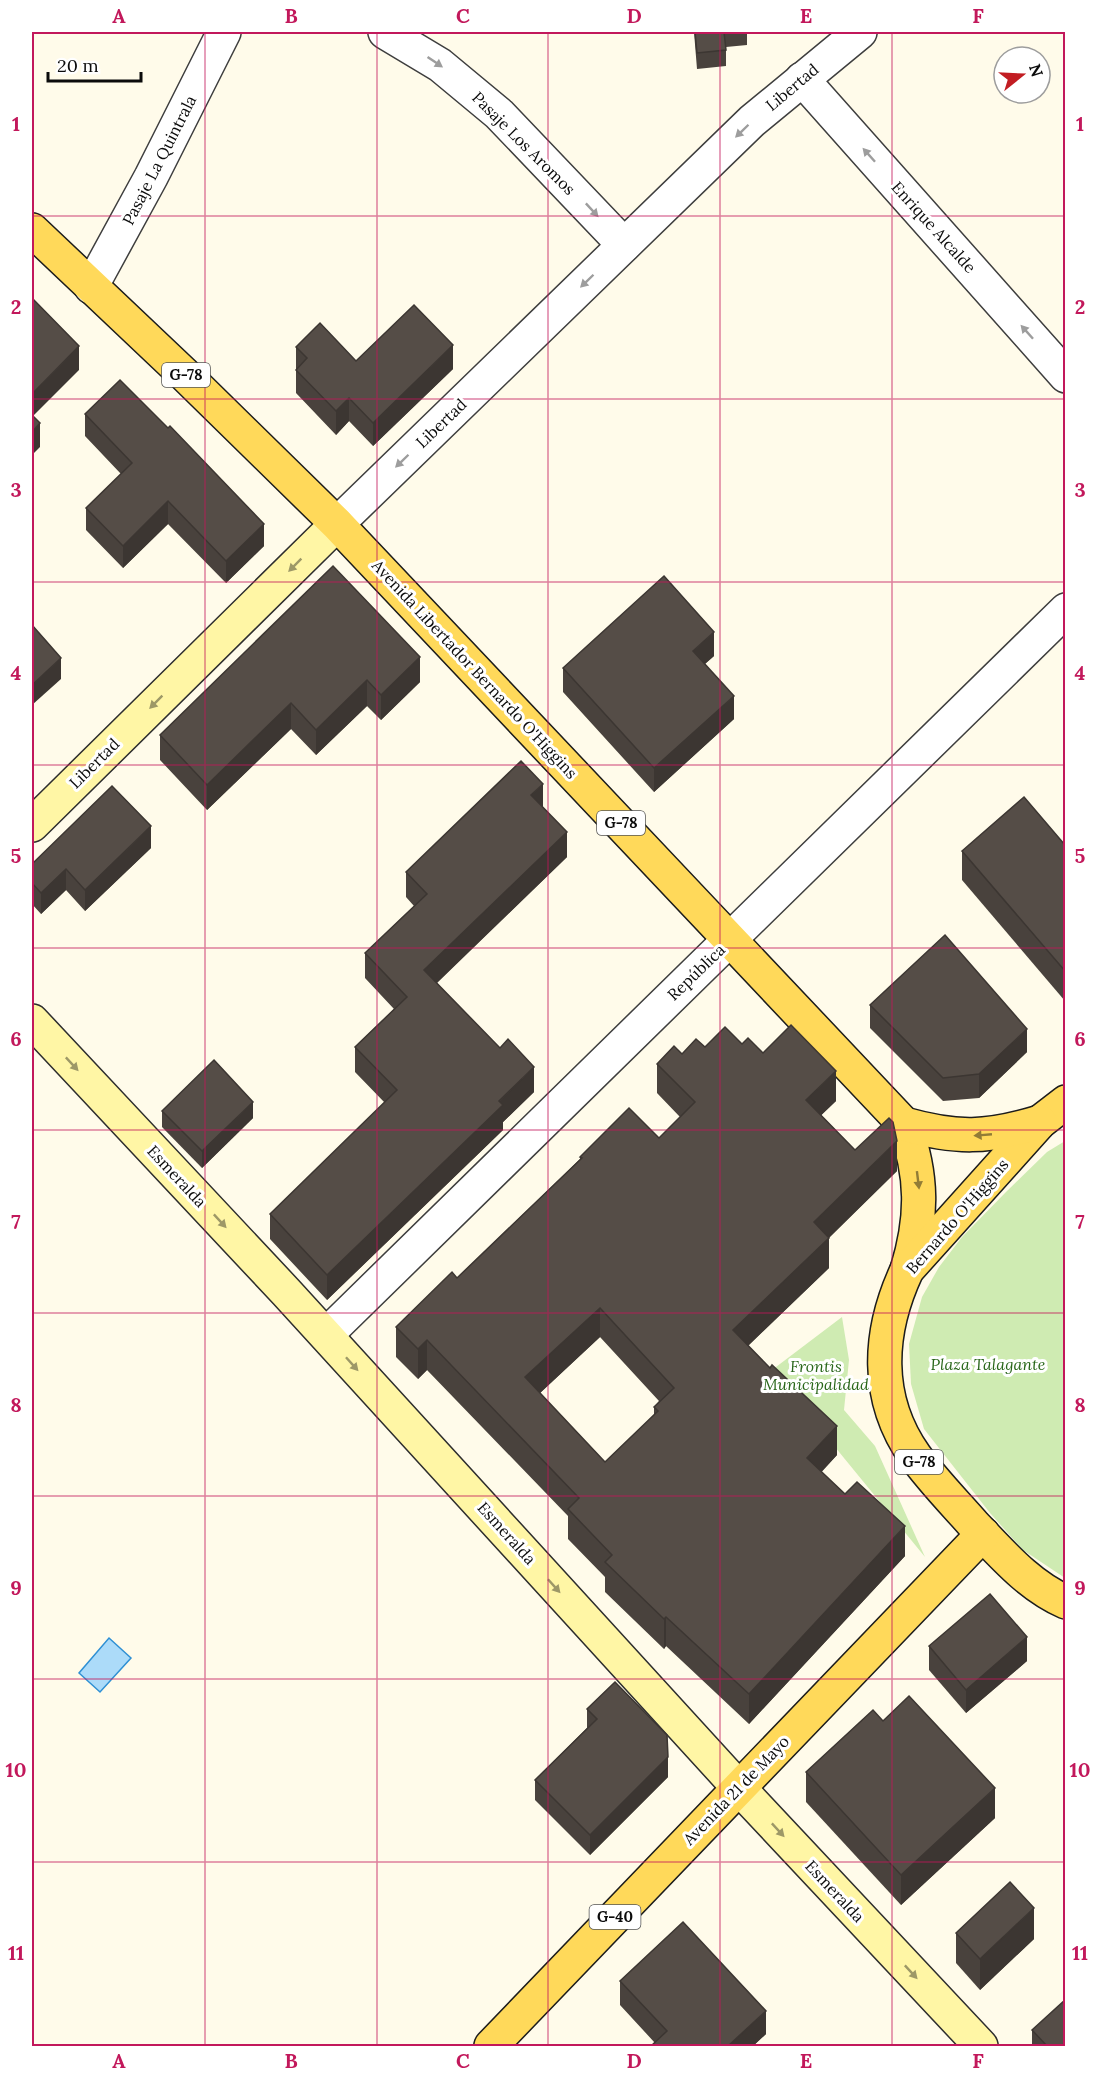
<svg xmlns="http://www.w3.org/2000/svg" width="1097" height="2078" font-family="Lora,serif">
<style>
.green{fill:#cfebb2}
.water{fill:#acdbf9;stroke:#2f90d4;stroke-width:1.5}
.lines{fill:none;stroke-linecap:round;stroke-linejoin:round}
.minor-casing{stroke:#3e3e3e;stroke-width:36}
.tertiary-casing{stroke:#3e3e3e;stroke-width:36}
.secondary-casing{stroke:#2d2d2d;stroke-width:36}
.primary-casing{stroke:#1c1c1c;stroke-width:36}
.minor{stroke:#fff;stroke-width:33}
.tertiary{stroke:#fff;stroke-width:33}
.secondary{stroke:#fff6a5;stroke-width:33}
.primary{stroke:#ffd95a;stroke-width:33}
.wall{fill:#49423d;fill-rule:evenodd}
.shaded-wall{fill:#3c3632}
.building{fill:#554d47;stroke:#3c3632;stroke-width:1.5;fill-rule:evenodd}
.oneway{fill:#9d9d9d}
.oneway2{fill:#9d9867}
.oneway3{fill:#917c36}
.grid{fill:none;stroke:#c2185b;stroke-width:1.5;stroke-opacity:0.55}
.labels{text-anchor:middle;stroke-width:6;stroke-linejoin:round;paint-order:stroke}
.shield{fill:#fff;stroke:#545454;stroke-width:1.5}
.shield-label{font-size:15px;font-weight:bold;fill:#0b0b0b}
.street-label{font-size:16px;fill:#0b0b0b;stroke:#fff}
.park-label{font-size:16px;font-style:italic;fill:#286619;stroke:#fff}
.neatline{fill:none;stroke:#c2185b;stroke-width:2}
.grid-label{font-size:20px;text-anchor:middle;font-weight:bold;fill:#c2185b}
</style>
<rect width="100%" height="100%" fill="#fffbea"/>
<g class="green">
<path d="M1065 1141V1578L1023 1550 990 1513 924 1429 911 1384 909 1344 922 1297 939 1267 962 1237 1006 1192 1047 1152Z"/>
<path d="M842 1317 849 1360 844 1410 875 1446 925 1557 772 1370Z"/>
</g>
<path class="water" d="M109 1638 131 1658 100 1692 79 1673Z"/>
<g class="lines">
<defs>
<g id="minor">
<path d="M385 32 440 65 499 114 624 245"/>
<path d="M91 287 151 177 224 32"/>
<path d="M326 1335 1066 610"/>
</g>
<g id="tertiary">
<path d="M802 79 1066 376"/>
<path d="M337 524 752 121 860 32"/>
</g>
<g id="secondary">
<path d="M32 825 337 524"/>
<path d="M32 1021 286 1292 738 1787 981 2046"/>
</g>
<g id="primary">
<path d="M32 230 184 374 337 524 904 1124C923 1175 923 1218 907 1270"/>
<path d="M1066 1102 1040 1122 907 1270C878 1332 874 1398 915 1456 933 1481 955 1503 975 1526 1002 1554 1029 1586 1066 1602"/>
<path d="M904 1124C957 1139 987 1138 1040 1122"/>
<path d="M491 2046 983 1534"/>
</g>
</defs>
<use href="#minor" class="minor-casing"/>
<use href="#tertiary" class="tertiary-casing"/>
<use href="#secondary" class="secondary-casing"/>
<use href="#primary" class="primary-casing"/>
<use href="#minor" class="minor"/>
<use href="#tertiary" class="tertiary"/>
<use href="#secondary" class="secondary"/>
<use href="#primary" class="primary"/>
</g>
<g class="wall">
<path d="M694 32H747V45L726 47V66L697 69Z"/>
<path d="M296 347 356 361 453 369 373 446 349 421 336 435 296 393Z"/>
<path d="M85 414 264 546 226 583 168 524 123 568 86 530V508L121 474 85 436Z"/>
<path d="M333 566 420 682 381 720 367 706 316 755 291 729 207 810 160 760V735Z"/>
<path d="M714 656 705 664 734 719 654 792 563 692V668Z"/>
<path d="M543 807 567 857 437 983 534 1092 503 1122V1130L327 1300 270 1239V1214L385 1103 355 1072V1047L394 1009 365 978V953L414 906 406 897V872Z"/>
<path d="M1065 845V1001L962 880V851Z"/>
<path d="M151 848 85 911 66 890 41 914 32 904V864Z"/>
<path d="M870 1005 1027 1052 979 1098 943 1101 870 1028Z"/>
<path d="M742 1044 763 1053 836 1101 821 1115 855 1150 897 1171 829 1238V1268L748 1346 837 1455 821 1472 845 1494 905 1556 749 1724 666 1646 664 1649 605 1592V1577L568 1539V1516L427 1370 418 1379 396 1357V1327L457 1278 580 1159V1157L659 1138 680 1117 657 1093V1064L682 1054 705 1047ZM600 1337 659 1401 654 1407V1416L605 1462 540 1393Z"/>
<path d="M162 1111 253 1118 202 1168 162 1127Z"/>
<path d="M929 1646 1027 1661 966 1713 929 1670Z"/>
<path d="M587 1709 668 1777 590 1855 535 1800V1780L587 1728Z"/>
<path d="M883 1721 995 1818 901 1905 806 1802V1772Z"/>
<path d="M956 1933 1034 1939 980 1990 956 1963Z"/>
<path d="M620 1981 766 2034 753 2046H651L655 2043 620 2005Z"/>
<path d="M1032 2030 1065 2046H1032Z"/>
</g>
<g class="shaded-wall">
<path d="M453 345V369L373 446V423Z"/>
<path d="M79 346V370L32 417V394Z"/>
<path d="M349 398V421L336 435V411Z"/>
<path d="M40 423V447L32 455V432Z"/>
<path d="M168 501V524L123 568V546Z"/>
<path d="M264 524V546L226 583V561Z"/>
<path d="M714 632V656L693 674V651Z"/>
<path d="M420 657V682L381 720V695Z"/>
<path d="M61 658V679L32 705V685Z"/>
<path d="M367 680V706L316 755V730Z"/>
<path d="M734 696V719L654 792V768Z"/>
<path d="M291 703V729L207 810V785Z"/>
<path d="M543 784V809L531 795Z"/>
<path d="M151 826V848L85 911V890Z"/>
<path d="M567 832V857L424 995V970Z"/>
<path d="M66 869V890L41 914V893Z"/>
<path d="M1027 1029V1052L979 1098V1074Z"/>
<path d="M534 1067V1092L503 1122V1130L327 1300V1275Z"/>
<path d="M836 1071V1101L806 1130V1100Z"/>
<path d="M253 1102V1118L202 1168V1151Z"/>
<path d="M897 1141V1171L814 1252V1222Z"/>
<path d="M829 1238V1268L733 1360V1330Z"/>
<path d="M600 1308V1337L525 1407V1377Z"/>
<path d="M427 1340V1370L418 1379V1349Z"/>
<path d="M837 1426V1455L807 1488V1458Z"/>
<path d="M905 1526V1556L749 1724V1694Z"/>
<path d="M666 1617V1646L664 1649V1619Z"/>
<path d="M1027 1637V1661L966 1713V1690Z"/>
<path d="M668 1757V1777L590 1855V1835Z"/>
<path d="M995 1788V1818L901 1905V1875Z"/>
<path d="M1034 1908V1939L980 1990V1959Z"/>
<path d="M766 2011V2034L753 2046H728Z"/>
</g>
<g class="building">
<path d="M695 32H724L726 50 697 53Z"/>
<path d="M32 298 79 346 32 394Z"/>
<path d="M414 305 453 345 373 423 349 398 336 411 296 370 307 358 296 347 320 323 356 361Z"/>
<path d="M120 380 168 428 170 426 264 524 226 561 168 501 123 546 86 508 132 463 85 414Z"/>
<path d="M32 415 40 423 32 432Z"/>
<path d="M333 566 420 657 381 695 367 680 316 730 291 703 207 785 160 735Z"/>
<path d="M664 576 714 632 693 651 734 696 654 768 563 668Z"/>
<path d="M32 625 61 658 32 685Z"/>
<path d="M521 761 543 784 531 795 567 832 424 970 500 1048 508 1039 534 1067 499 1101 503 1105 327 1275 270 1214 397 1090 355 1047 407 997 365 953 427 894 406 872Z"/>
<path d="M112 786 151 826 85 890 66 869 41 893 32 883V864Z"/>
<path d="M1024 797 1065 845V971L962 851Z"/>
<path d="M945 935 1027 1029 979 1074 943 1078 870 1005Z"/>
<path d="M791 1025 836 1071 806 1100 855 1150 889 1118 893 1122 897 1141 814 1222 829 1238 733 1330 770 1368 772 1365 837 1426 807 1458 845 1494 857 1482 905 1526 749 1694 666 1617 664 1619 605 1562 612 1555 568 1509 579 1498 427 1340 418 1349 396 1327 452 1272 457 1278 582 1158 580 1157 629 1108 659 1138 695 1102 657 1064 674 1046 682 1054 696 1039 705 1047 725 1027 742 1044 748 1038 763 1053ZM600 1308 674 1388 654 1407 658 1411 605 1462 525 1377Z"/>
<path d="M214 1060 253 1102 202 1151 162 1111Z"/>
<path d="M990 1594 1027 1637 966 1690 929 1646Z"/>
<path d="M615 1682 667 1735 668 1757 590 1835 535 1780 597 1719 587 1709Z"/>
<path d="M909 1696 995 1788 901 1875 806 1772 873 1710 883 1721Z"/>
<path d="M1010 1882 1034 1908 980 1959 956 1933Z"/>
<path d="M683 1922 766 2011 728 2046H651L667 2031 620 1981Z"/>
<path d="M1065 2000V2046H1047L1032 2030Z"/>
</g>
<defs><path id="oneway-solid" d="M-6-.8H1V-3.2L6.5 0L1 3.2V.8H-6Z" transform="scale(1.5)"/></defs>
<g class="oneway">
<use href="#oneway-solid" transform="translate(435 62) rotate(34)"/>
<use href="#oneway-solid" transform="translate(742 131) rotate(136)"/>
<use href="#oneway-solid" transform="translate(869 155) rotate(-132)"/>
<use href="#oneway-solid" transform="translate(592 210) rotate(47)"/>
<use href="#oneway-solid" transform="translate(587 281) rotate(136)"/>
<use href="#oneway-solid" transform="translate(1027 332) rotate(-132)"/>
<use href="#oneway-solid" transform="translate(402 461) rotate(136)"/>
</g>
<g class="oneway2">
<use href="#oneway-solid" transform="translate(295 565) rotate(135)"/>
<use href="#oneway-solid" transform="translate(156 702) rotate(135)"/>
<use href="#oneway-solid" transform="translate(72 1064) rotate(47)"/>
<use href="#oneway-solid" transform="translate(220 1221) rotate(47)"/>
<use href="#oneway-solid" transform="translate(352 1364) rotate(48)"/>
<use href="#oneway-solid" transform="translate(554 1586) rotate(48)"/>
<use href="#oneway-solid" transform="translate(778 1830) rotate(47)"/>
<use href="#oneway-solid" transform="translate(911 1972) rotate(47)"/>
</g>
<g class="oneway3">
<use href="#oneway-solid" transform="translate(983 1135) rotate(175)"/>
<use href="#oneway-solid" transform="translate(918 1180) rotate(83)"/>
</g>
<path class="grid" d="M205 32V2046M377 32V2046M548 32V2046M720 32V2046M892 32V2046M32 216H1066M32 399H1066M32 582H1066M32 765H1066M32 948H1066M32 1130H1066M32 1313H1066M32 1496H1066M32 1679H1066M32 1862H1066"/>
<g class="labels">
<g class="shield">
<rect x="162" y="363" width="48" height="24" rx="4.5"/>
<rect x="597" y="811" width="48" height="24" rx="4.5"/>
<rect x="895" y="1450" width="48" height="24" rx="4.5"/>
<rect x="589.5" y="1905" width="51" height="24" rx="4.5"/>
</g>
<g class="shield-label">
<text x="186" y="380">G-78</text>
<text x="621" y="828">G-78</text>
<text x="919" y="1467">G-78</text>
<text x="615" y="1922">G-40</text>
</g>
<g class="street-label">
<text transform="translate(792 87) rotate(-40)" y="6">Libertad</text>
<text transform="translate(524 143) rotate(45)" y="6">Pasaje Los Aromos</text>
<text transform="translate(159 160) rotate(-63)" y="6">Pasaje La Quintrala</text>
<text transform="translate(934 227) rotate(48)" y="6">Enrique Alcalde</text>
<text transform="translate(441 423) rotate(-44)" y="6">Libertad</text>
<text transform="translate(475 669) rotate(47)" y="6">Avenida Libertador Bernardo O'Higgins</text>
<text transform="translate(94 763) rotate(-45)" y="6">Libertad</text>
<text transform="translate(696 972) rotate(-44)" y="6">República</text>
<text transform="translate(177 1176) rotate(47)" y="6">Esmeralda</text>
<text transform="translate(957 1216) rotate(-49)" y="6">Bernardo O'Higgins</text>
<text transform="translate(507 1533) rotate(48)" y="6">Esmeralda</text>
<text transform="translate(736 1790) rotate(-46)" y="6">Avenida 21 de Mayo</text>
<text transform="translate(835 1891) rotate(47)" y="6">Esmeralda</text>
</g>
<g class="park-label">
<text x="988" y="1370">Plaza Talagante</text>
<text x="816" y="1372">Frontis<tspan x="816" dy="18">Municipalidad</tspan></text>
</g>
</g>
<rect width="1097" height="2078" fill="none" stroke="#ffffff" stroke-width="66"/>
<g transform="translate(1022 75) rotate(72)"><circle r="28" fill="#ffffff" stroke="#9d9d9d" stroke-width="1.5"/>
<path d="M0-4.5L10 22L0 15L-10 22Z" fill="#c21d22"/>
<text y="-9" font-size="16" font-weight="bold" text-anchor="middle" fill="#0b0b0b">N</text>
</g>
<path d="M48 72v9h93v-9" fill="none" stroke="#0b0b0b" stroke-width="3"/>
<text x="57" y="72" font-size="18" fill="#0b0b0b" stroke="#ffffff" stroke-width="4.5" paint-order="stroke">20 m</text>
<rect x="33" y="33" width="1031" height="2012" class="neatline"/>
<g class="grid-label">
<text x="119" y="23">A</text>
<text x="291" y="23">B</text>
<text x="463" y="23">C</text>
<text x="634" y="23">D</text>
<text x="806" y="23">E</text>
<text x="978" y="23">F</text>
<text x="16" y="131">1</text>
<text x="1080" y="131">1</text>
<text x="16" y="314">2</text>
<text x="1080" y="314">2</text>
<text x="16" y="497">3</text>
<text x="1080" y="497">3</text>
<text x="16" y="680">4</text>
<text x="1080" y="680">4</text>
<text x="16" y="863">5</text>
<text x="1080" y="863">5</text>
<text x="16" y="1046">6</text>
<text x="1080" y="1046">6</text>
<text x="16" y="1229">7</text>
<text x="1080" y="1229">7</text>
<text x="16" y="1412">8</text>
<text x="1080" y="1412">8</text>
<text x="16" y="1595">9</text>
<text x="1080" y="1595">9</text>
<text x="16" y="1777">10</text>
<text x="1080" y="1777">10</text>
<text x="16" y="1960">11</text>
<text x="1080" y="1960">11</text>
<text x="119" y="2068">A</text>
<text x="291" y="2068">B</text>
<text x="463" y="2068">C</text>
<text x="634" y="2068">D</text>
<text x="806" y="2068">E</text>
<text x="978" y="2068">F</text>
</g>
</svg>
